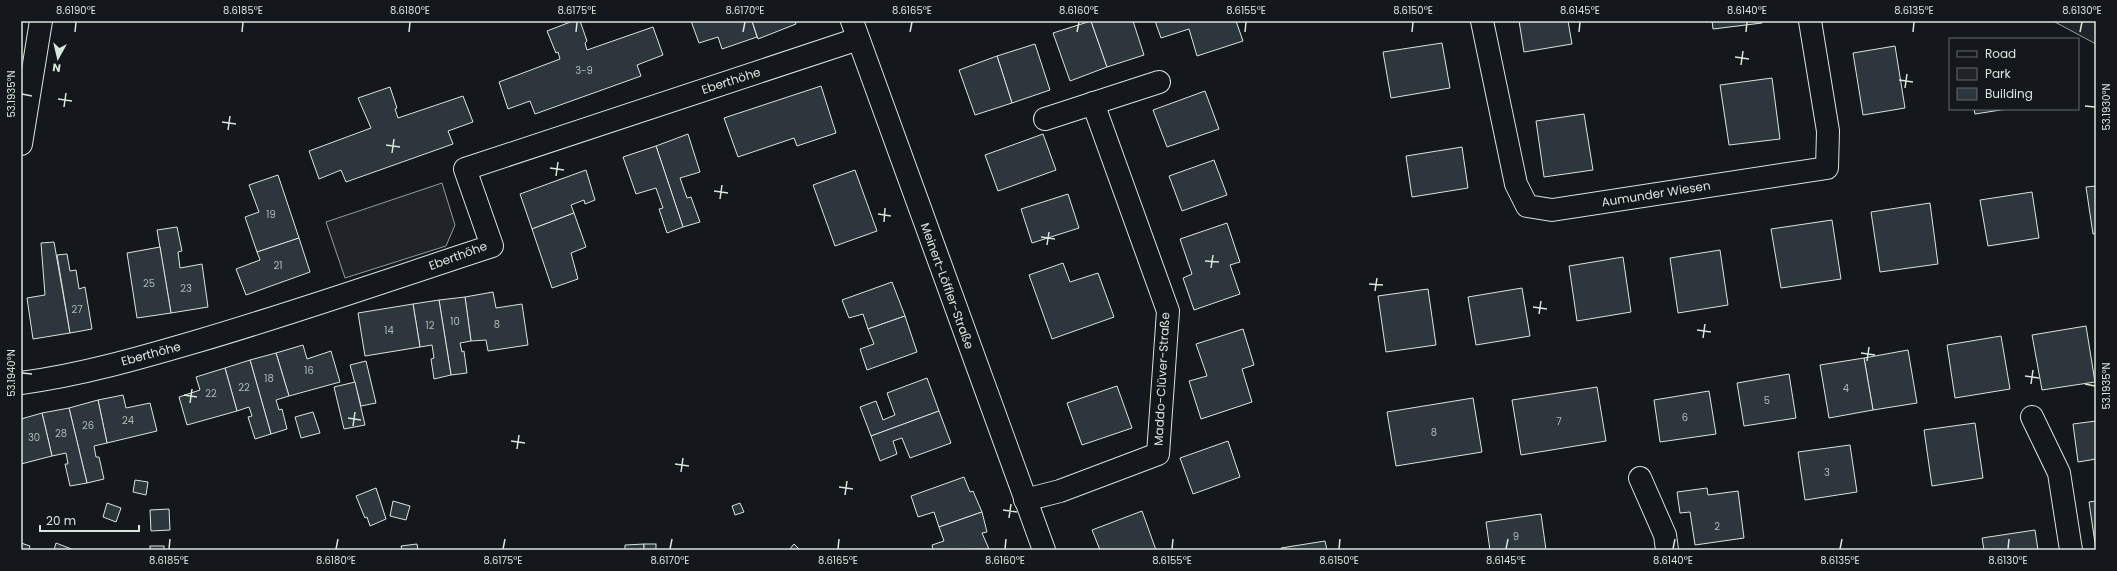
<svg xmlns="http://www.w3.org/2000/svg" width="2117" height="571" font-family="Poppins,sans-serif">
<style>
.green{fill:#202428;stroke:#939e99}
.building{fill:#2c363c;stroke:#d8e6dc}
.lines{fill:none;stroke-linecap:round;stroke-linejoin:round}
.minor-casing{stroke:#d8e6dc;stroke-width:24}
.tertiary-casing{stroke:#d8e6dc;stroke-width:24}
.minor{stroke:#14181c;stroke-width:22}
.tertiary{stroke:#14181c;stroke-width:22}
.ticks{fill:none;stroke:#d8e6dc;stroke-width:1.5}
.labels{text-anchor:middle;stroke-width:3;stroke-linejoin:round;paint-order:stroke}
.number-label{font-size:10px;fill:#adbab4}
.street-label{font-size:12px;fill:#d8e6dc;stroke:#14181c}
.neatline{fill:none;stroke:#d8e6dc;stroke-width:1.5}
.ticks-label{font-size:10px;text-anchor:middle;fill:#d8e6dc}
</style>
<rect width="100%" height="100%" fill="#14181c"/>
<g class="green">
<path d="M2053 21H2096V44Z"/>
<path d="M442 183 455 225 446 246 345 278 326 222Z"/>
</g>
<g class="building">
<path d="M573 21H580L587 41 585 43 587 50 653 27 663 55 637 65 641 76 535 114 530 101 508 109 499 82 560 59 558 52 556 53 547 31Z"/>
<path d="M691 21H752L757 37 722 49 718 37 699 43Z"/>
<path d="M752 21H795L796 24 758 39Z"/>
<path d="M1091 21 1107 67 1070 81 1053 33Z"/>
<path d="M1091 21H1133L1144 55 1107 67Z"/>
<path d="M1155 21H1236L1243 41 1197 56 1189 29 1161 38Z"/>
<path d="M1519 21H1568L1572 44 1524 52Z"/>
<path d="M1712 21H1762V23L1713 29Z"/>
<path d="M1442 43 1450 88 1391 98 1383 52Z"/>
<path d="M1035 44 1050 90 1012 103 997 56Z"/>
<path d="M1895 46 1905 108 1863 115 1853 53Z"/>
<path d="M997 56 1012 103 975 115 959 70Z"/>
<path d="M1772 78 1780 139 1729 145 1720 85Z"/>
<path d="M821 86 836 133 797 146 794 138 738 157 724 118Z"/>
<path d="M390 87 397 108 395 109 398 118 463 96 473 122 448 131 453 144 346 182 341 170 319 179 309 151 371 128 358 98Z"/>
<path d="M1205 91 1219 129 1167 147 1153 110Z"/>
<path d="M1974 109H2007L1975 114Z"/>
<path d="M1584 114 1593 170 1544 177 1536 121Z"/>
<path d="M688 134 700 172 680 178 687 198 691 197 700 222 683 227 656 146Z"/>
<path d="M1043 134 1056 170 998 191 985 155Z"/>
<path d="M656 146 683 227 667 233 659 209 663 208 656 188 636 194 623 157Z"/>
<path d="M1462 147 1468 188 1412 197 1406 156Z"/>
<path d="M1214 160 1227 195 1182 211 1169 176Z"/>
<path d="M586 170 595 200 585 204 584 200 571 205 574 213 532 229 520 194Z"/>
<path d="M855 170 877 231 835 246 813 185Z"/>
<path d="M278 175 299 238 257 252 245 217 259 212 249 185Z"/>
<path d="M2096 186V233L2093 234 2086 187Z"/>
<path d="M2032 192 2039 238 1988 246 1980 200Z"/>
<path d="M1068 194 1079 228 1032 243 1021 209Z"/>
<path d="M1930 203 1938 264 1880 272 1871 212Z"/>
<path d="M574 213 586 247 571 253 578 279 552 288 532 229Z"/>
<path d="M1832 220 1841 279 1781 288 1771 229Z"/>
<path d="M1227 223 1240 262 1230 265 1240 294 1194 310 1183 278 1192 274 1180 239Z"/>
<path d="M177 227 182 251 178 252 180 268 202 264 208 307 171 313 157 230Z"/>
<path d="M299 238 310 272 246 295 236 269 260 260 257 252Z"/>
<path d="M54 242 70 333 33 339 27 298 45 295 41 243Z"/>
<path d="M160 247 171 313 137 318 127 253Z"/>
<path d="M1720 250 1728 305 1678 313 1670 258Z"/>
<path d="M67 254 70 271 76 270 79 289 85 287 92 329 70 333 57 255Z"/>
<path d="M1623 257 1631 312 1577 321 1569 266Z"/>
<path d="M1063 263 1070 282 1098 273 1114 317 1052 339 1029 275Z"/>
<path d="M892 282 905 316 868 329 863 314 849 318 842 300Z"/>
<path d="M1522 288 1530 336 1476 345 1468 297Z"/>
<path d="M1428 289 1436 345 1386 352 1378 296Z"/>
<path d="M493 292 496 308 522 304 528 345 488 351 486 340 471 341 465 297Z"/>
<path d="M465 297 471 341 460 343 462 352 464 351 467 373 451 375 439 300Z"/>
<path d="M439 300 451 375 434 379 431 359 434 358 432 345 420 347 413 304Z"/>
<path d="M413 304 420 347 365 356 358 313Z"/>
<path d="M905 316 917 352 867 370 860 349 874 344 868 329Z"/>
<path d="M2086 326 2095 382 2042 390 2032 335Z"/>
<path d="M1243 329 1254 365 1242 369 1252 402 1201 419 1189 381 1207 376 1196 344Z"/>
<path d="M2001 336 2010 389 1955 398 1947 345Z"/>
<path d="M303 345 307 359 331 351 340 382 289 396 276 353Z"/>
<path d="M1908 350 1917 403 1873 410 1864 358Z"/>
<path d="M276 353 289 396 276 400 279 410 282 409 287 429 271 434 250 360Z"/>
<path d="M1864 358 1873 410 1829 418 1820 365Z"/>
<path d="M250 360 271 434 255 439 248 417 252 416 249 407 237 411 225 368Z"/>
<path d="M366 361 376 403 361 406 350 365Z"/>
<path d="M225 368 237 411 187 425 179 397 200 390 196 377Z"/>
<path d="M1789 374 1796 418 1744 426 1737 383Z"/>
<path d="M927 378 939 411 871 436 860 407 876 401 883 420 895 415 887 393Z"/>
<path d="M355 382 365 425 344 429 334 387Z"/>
<path d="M1117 386 1132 428 1082 445 1067 403Z"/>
<path d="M1597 387 1606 441 1521 455 1512 400Z"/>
<path d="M1709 391 1716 434 1660 442 1654 400Z"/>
<path d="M123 395 126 408 150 403 157 431 107 443 98 400Z"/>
<path d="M1473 398 1482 452 1396 466 1387 412Z"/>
<path d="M98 400 107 443 94 446 96 457H99L104 479 87 483 69 408Z"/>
<path d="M69 408 87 483 70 486 65 464H68L66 453 52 456 42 413Z"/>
<path d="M939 411 951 443 910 458 902 438 893 441 897 454 880 461 871 436Z"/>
<path d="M313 412 320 433 301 438 295 417Z"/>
<path d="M42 413 52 456 21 464V419Z"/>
<path d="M2096 421V459L2078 462 2073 424Z"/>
<path d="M1975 423 1983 478 1932 486 1924 430Z"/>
<path d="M1228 441 1240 477 1193 494 1180 458Z"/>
<path d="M1850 445 1857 492 1805 500 1798 452Z"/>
<path d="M964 477 970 492 973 491 982 512 939 527 934 512 918 517 911 496Z"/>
<path d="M135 480 148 482 146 495 133 492Z"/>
<path d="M376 488 386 519 370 526 367 517 365 518 356 496Z"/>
<path d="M1707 488 1708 495 1738 491 1744 538 1695 545 1690 512 1680 513 1677 492Z"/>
<path d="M393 501 410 506 406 520 390 516Z"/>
<path d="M2096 501V550L2089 502Z"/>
<path d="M107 503 121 508 116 522 103 517Z"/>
<path d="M740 503 744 512 735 515 732 506Z"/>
<path d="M169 509 170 530 151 531 150 510Z"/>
<path d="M1142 511 1156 550H1100L1092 530Z"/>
<path d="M982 512 987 532 982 533 989 549 933 550 932 545 944 541 939 527Z"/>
<path d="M1541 514 1546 550H1490L1486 522Z"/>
<path d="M2035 530 2038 550H1984L1982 538Z"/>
<path d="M1325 541 1327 550H1281V548Z"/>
<path d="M21 543 30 546 29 550H21Z"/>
<path d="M56 543 74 550H54Z"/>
<path d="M417 544 418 550H402L401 546Z"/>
<path d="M644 544V550H625V545Z"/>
<rect x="644" y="544" width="12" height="6"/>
<path d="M794 544 800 550H789Z"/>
<rect x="150" y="546" width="14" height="4"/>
</g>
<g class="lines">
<defs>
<g id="minor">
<path d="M1482 21 1516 184 1527 206 1552 210 1827 168 1828 131 1810 21"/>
<path d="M1045 119 1159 82"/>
<path d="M21 144 41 21"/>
<path d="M21 383C81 375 140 358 198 341 297 312 394 278 492 246L465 169 858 39"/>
<path d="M2032 417 2059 473 2071 550"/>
<path d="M1640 478 1665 535 1667 550"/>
<path d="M1025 500 1060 491 1158 454 1168 311 1093 103"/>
</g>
<path id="tertiary" d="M852 21 1044 550"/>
</defs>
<use href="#minor" class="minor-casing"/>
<use href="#tertiary" class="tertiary-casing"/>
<use href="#minor" class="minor"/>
<use href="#tertiary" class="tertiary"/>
</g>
<path class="ticks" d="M75 32 76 22M242 32 243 22M409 32 410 22M576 32 577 22M743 32 745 22M910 32 912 22M1077 32 1079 22M1245 32 1246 22M1412 32 1413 22M1579 32 1580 22M1746 32 1747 22M1913 32 1914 22M2080 32 2082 22M1735 57 1749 59M1741 65 1743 51M1899 80 1913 82M1905 88 1907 74M22 94 32 96M58 99 72 101M2085 106 2095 107M64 107 66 93M222 122 236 124M228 130 230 116M386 145 400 147M392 153 394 139M550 168 564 170M556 176 558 162M714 191 728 193M720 199 722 185M878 214 891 216M884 222 885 208M1041 237 1055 239M1047 245 1049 232M1205 261 1219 262M1211 268 1213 255M1369 284 1383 285M1375 291 1377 278M1533 307 1547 309M1539 314 1541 301M1697 330 1711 332M1703 338 1705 324M1861 353 1875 355M1867 361 1869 347M22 373 32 374M2025 376 2039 378M2031 384 2033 370M2085 384 2095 386M184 395 197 397M190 403 192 389M348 418 361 420M353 426 355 412M511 441 525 443M517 449 519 435M675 464 689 466M681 472 683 458M839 487 853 489M845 495 847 481M1003 510 1017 512M1009 518 1011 504M169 549 170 539M336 549 338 539M503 549 505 539M670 549 672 539M838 549 839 539M1005 549 1006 539M1172 549 1173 539M1339 549 1340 539M1506 549 1508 539M1673 549 1675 539M1840 549 1842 539M2008 549 2009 539"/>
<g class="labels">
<g class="number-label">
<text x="584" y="74">3-9</text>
<text x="271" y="218">19</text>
<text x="278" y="269">21</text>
<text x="149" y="287">25</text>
<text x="186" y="292">23</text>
<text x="77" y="313">27</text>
<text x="455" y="325">10</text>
<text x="497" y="328">8</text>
<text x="430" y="329">12</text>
<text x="389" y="334">14</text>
<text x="309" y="374">16</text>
<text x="269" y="382">18</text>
<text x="244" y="391">22</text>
<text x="1846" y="392">4</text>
<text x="211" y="397">22</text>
<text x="1767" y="404">5</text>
<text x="1685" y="421">6</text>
<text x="128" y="424">24</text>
<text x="1559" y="425">7</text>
<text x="88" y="429">26</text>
<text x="1434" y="436">8</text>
<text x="61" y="437">28</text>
<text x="34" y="441">30</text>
<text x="1827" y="476">3</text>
<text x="1717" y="530">2</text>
<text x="1516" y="540">9</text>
</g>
<g class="street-label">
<text transform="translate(731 81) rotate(-18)" y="4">Eberthöhe</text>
<text transform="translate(1656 194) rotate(-9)" y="4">Aumunder Wiesen</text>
<text transform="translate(458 256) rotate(-20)" y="4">Eberthöhe</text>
<text transform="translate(947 286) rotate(70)" y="4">Meinert-Löffler-Straße</text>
<text transform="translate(151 354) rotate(-15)" y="4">Eberthöhe</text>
<text transform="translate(1162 379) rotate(-87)" y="4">Maddo-Clüver-Straße</text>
</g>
</g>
<rect width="2117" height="571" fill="none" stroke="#14181c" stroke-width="44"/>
<rect x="1949" y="38" width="130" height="72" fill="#14181c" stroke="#626a69"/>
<rect x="1957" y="51" width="20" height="6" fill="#14181c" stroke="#626a69"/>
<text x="1985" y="58" font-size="12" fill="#d8e6dc">Road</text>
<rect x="1957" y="68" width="20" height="12" fill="#202428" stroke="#626a69"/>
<text x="1985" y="78" font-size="12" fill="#d8e6dc">Park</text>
<rect x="1957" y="88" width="20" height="12" fill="#2c363c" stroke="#626a69"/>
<text x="1985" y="98" font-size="12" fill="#d8e6dc">Building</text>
<g transform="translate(58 58) rotate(188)" stroke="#14181c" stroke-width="3" paint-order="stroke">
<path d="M0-3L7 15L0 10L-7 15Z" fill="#d8e6dc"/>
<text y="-6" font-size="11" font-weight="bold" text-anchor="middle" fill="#d8e6dc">N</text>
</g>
<path d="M40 525v6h99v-6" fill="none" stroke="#d8e6dc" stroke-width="2"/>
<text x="46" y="525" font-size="12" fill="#d8e6dc" stroke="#14181c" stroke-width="3" paint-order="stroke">20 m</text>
<rect x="22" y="22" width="2073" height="527" class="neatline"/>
<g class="ticks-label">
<text x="76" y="14">8.6190°E</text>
<text x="243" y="14">8.6185°E</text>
<text x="410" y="14">8.6180°E</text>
<text x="577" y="14">8.6175°E</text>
<text x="745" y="14">8.6170°E</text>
<text x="912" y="14">8.6165°E</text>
<text x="1079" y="14">8.6160°E</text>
<text x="1246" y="14">8.6155°E</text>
<text x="1413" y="14">8.6150°E</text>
<text x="1580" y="14">8.6145°E</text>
<text x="1747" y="14">8.6140°E</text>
<text x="1914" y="14">8.6135°E</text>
<text x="2082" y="14">8.6130°E</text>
<text transform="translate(11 94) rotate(-90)" y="4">53.1935°N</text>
<text transform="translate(2106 107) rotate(-90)" y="4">53.1930°N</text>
<text transform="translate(11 373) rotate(-90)" y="4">53.1940°N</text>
<text transform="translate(2106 386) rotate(-90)" y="4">53.1935°N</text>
<text x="169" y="564">8.6185°E</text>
<text x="336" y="564">8.6180°E</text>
<text x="503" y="564">8.6175°E</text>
<text x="670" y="564">8.6170°E</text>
<text x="838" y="564">8.6165°E</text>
<text x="1005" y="564">8.6160°E</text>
<text x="1172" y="564">8.6155°E</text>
<text x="1339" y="564">8.6150°E</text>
<text x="1506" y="564">8.6145°E</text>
<text x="1673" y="564">8.6140°E</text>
<text x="1840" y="564">8.6135°E</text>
<text x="2008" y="564">8.6130°E</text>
</g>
</svg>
